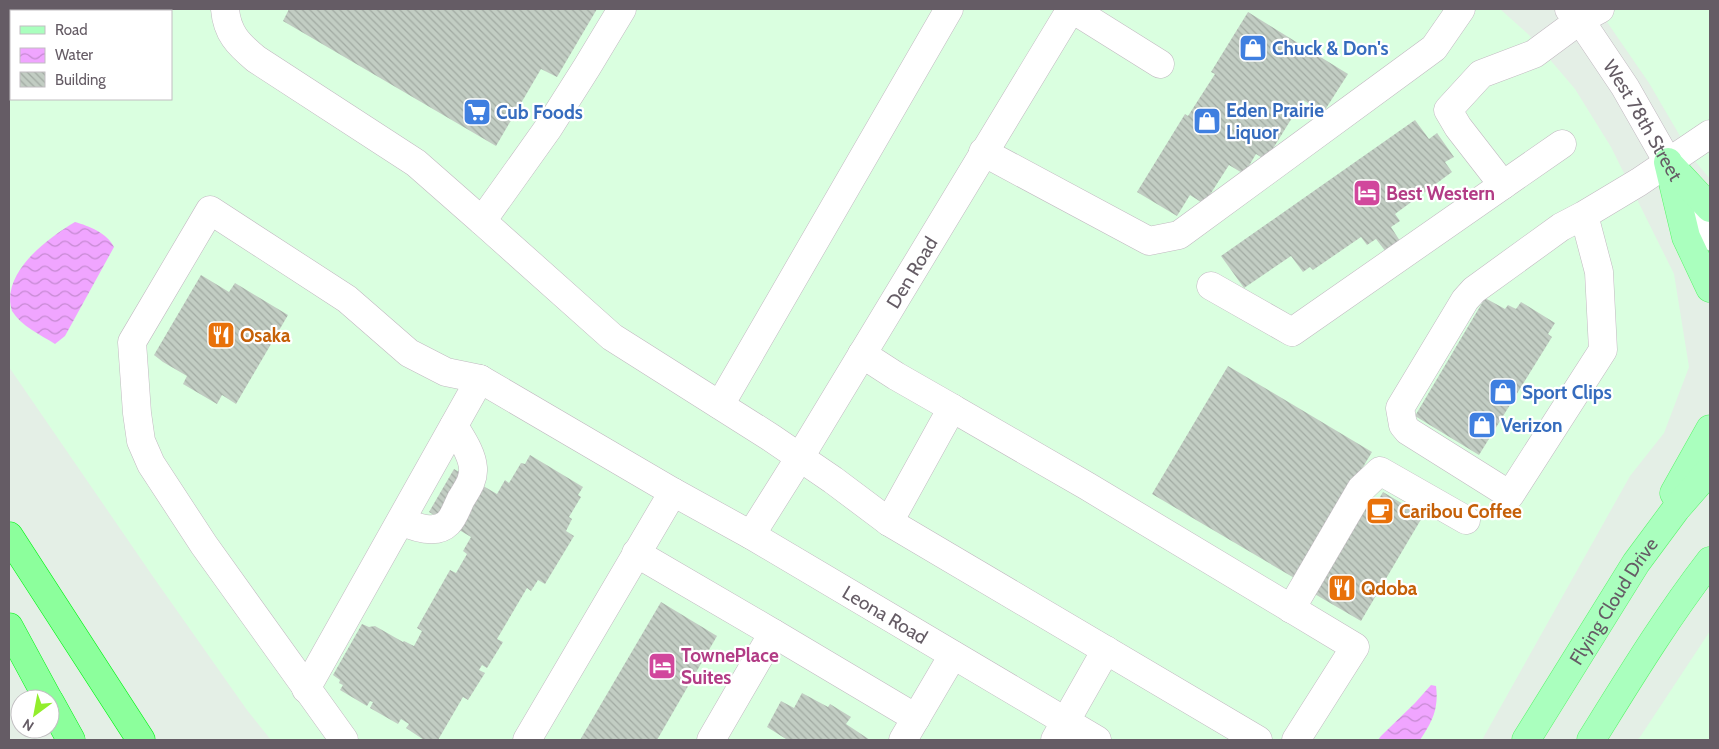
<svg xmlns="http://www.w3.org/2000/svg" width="1719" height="749" font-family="Cabin,sans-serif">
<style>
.commercial{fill:#daffe0}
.water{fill:url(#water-waves)}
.building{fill:url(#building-back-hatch)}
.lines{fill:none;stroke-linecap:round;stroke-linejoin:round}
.minor-casing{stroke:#c1b9c0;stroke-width:29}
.major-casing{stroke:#58f56a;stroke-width:29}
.highway-casing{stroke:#00f414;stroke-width:29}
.minor{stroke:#fff;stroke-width:28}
.major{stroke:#aaffbe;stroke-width:28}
.highway{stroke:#8cff9c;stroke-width:28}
.labels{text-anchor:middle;stroke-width:4.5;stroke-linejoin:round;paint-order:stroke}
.shop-label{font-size:19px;font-weight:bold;fill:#366cbe;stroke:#fff;text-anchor:start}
.street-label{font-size:19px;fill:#655c65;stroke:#fff}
.hotel-label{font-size:19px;font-weight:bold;fill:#b23c85;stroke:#fff;text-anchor:start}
.food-label{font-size:19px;font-weight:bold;fill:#c56008;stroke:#fff;text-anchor:start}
</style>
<defs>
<pattern id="water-waves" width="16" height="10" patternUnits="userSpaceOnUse" patternTransform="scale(1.25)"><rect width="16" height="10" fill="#f0a5ff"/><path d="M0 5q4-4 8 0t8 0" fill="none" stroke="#c68ad2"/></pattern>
<pattern id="building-back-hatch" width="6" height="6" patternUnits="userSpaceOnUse" patternTransform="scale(1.25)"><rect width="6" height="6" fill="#c2cdc3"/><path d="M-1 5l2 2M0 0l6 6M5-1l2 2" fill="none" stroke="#a1aaa2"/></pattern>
</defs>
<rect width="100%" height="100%" fill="#e4efe6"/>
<g class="commercial">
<path d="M103 9H1500L1529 35 1575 89 1611 147 1674 274 1689 367 1664 433 1630 476 1482 740H271L247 710 154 578 9 367V85L11 82V99H171V11H102Z"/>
<path d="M1598 9H1710V179L1694 160 1649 83Z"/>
<path d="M1710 631V740H1637L1640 737Z"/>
</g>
<g class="water">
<path d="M75 222C89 226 107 233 114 247L65 336 55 344C41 335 21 326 12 311 0 273 48 238 75 222Z"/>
<path d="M1431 685 1436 686C1439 709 1432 722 1420 740H1378L1381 736 1415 703Z"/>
</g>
<g class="building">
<path d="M289 9H597L557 77 541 69 496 146 283 21Z"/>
<path d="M1248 12 1348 74 1323 113 1303 100 1266 160 1256 154 1244 174 1229 165 1204 204 1190 195 1177 216 1137 192 1185 114 1188 116 1215 74 1211 72Z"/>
<path d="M1415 120 1429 139 1437 133 1454 157 1445 162 1452 172 1395 214 1400 221 1391 227 1400 241 1386 252 1376 239 1367 245 1361 237 1313 270 1310 267 1303 272 1291 256 1244 288 1221 256Z"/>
<path d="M201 275 229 292 235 283 288 315 236 404 222 395 217 404 183 384 187 376 163 362 154 355Z"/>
<path d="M1485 298 1505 309 1508 305 1516 309 1521 302 1555 323 1548 334 1552 337 1479 455 1415 416Z"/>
<path d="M1228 366 1372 452 1296 579 1152 494Z"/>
<path d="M530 455 583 487 578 495 581 497 569 517 572 519 566 531 574 536 545 584 538 580 531 591 527 588 497 639 503 642 487 668 482 665 479 670 485 673 468 700 463 697 438 740H424L406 728 409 724 401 719 398 724 370 708 373 702 370 701 367 706 340 690 343 685 339 683 340 680 333 675 362 624 369 627 375 626 403 642 404 641 414 646 422 631 417 628 450 570 456 573 467 554 463 551 471 537 429 512 454 469 497 494 505 480 509 483 521 463 525 464Z"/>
<path d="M1383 492 1423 516 1361 621 1313 593 1366 502 1374 507Z"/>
<path d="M661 602 717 636 657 740H580Z"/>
<path d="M802 693 828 707 830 704 851 717 846 724 870 740H786V739L767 727 781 701 794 708Z"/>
</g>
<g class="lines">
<defs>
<g id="minor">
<path d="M225 9C227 33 238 44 256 59L416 163 482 221"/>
<path d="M622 9 587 67 549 127 482 221 612 337 770 437 833 480 889 522 1258 740"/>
<path d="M1072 9 1160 64"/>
<path id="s1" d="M1569 9 1580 20 1625 87 1710 236"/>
<path d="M983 152 1149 241 1179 235 1434 48 1461 9"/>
<path d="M1503 185 1562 144"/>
<path d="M1584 215 1561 227 1474 290 1465 300 1400 408 1403 425 1408 431 1510 495 1603 350 1599 272 1584 215 1639 182 1710 134"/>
<path d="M1211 286 1292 332 1503 185 1458 127 1448 110 1481 74 1534 54 1580 20 1600 9"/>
<path d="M862 354 896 376 952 408"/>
<path d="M720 405 949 9"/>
<path id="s2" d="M673 492 751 535 1097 740"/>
<path d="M401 521C414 527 436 535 448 523 454 517 457 507 461 499 467 489 474 480 473 468 472 453 461 438 454 426"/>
<path d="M889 522 952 408 1087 486 1355 647 1296 740"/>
<path id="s3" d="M751 535 800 457 1071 9"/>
<path d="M636 553 773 633"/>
<path d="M1291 609 1361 489 1380 471 1466 520"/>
<path d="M306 689 480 379"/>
<path d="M344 740 204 545 151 464 141 441 137 413 132 342 210 210 347 299 409 353 446 372 480 379 673 492 527 740"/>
<path d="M711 740 773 633 916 718"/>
<path d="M903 740 953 655"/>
<path d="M1055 740 1106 650"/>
</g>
<g id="major">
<path d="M1668 162 1686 237 1710 288"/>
<path d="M1669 164 1710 208"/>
<path d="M1674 493 1710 429"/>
<path id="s4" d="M1526 740 1636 563 1676 509 1710 470"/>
<path d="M1591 740C1629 679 1666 618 1710 561"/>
</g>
<g id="highway">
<path d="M9 536 141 740"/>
<path d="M9 627 48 699"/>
<path d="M50 702 71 740"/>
</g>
</defs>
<use href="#minor" class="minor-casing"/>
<use href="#major" class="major-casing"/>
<use href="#highway" class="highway-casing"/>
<use href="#minor" class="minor"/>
<use href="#major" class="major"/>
<use href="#highway" class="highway"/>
</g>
<defs>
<symbol id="shop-square" viewBox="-11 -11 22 22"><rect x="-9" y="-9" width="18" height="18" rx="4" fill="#3f7fe0" stroke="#fff"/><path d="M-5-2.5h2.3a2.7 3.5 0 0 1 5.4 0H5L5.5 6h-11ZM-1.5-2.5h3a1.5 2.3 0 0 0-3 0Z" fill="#fff"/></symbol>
<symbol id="supermarket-square" viewBox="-11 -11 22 22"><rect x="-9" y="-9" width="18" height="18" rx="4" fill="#3f7fe0" stroke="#fff"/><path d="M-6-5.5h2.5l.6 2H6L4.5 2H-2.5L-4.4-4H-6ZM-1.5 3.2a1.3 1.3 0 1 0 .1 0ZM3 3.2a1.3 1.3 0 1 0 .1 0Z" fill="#fff"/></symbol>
<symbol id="hotel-square" viewBox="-11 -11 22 22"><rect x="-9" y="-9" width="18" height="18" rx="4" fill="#d1479c" stroke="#fff"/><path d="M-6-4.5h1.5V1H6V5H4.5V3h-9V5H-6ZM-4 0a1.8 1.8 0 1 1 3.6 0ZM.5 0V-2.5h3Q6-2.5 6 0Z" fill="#fff"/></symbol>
<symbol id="restaurant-square" viewBox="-11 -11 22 22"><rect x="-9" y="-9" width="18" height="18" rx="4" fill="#e8710a" stroke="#fff"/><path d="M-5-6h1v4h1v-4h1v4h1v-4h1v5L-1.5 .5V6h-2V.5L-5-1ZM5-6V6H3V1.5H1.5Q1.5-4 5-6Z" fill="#fff"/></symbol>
<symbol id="cafe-square" viewBox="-11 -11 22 22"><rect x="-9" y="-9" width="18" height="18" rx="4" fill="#e8710a" stroke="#fff"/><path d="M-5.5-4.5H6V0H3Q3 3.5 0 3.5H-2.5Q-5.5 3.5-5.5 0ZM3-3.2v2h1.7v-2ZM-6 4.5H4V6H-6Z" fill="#fff"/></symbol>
</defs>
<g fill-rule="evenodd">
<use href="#shop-square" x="1237" y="32" width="32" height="32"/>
<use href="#supermarket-square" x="461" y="96" width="32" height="32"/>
<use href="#shop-square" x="1191" y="105" width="32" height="32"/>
<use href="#hotel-square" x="1351" y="177" width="32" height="32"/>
<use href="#restaurant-square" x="205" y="319" width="32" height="32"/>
<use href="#shop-square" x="1487" y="376" width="32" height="32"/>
<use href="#shop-square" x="1466" y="409" width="32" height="32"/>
<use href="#cafe-square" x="1364" y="495" width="32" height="32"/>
<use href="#restaurant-square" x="1326" y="572" width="32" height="32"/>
<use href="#hotel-square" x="646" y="650" width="32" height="32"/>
</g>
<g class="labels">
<g class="shop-label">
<text x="1272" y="55">Chuck &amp; Don's</text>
<text x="1226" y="117">Eden Prairie<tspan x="1226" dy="22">Liquor</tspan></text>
<text x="496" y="119">Cub Foods</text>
<text x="1522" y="399">Sport Clips</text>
<text x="1501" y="432">Verizon</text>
</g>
<g class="street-label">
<text dy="7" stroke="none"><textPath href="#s1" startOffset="134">West 78th Street</textPath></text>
<text dy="7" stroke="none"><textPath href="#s3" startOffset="308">Den Road</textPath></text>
<text dy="7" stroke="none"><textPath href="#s4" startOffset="164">Flying Cloud Drive</textPath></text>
<text dy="7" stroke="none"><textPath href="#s2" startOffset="245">Leona Road</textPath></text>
</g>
<g class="hotel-label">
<text x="1386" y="200">Best Western</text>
<text x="681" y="662">TownePlace<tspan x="681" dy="22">Suites</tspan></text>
</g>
<g class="food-label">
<text x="240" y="342">Osaka</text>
<text x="1399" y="518">Caribou Coffee</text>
<text x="1361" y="595">Qdoba</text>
</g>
</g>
<rect width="1719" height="749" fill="none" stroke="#655c65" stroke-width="20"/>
<rect x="10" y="10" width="162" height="90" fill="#ffffff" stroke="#c1bec1"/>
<rect x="20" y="26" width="25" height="8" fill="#aaffbe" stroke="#c1bec1"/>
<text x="55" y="35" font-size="15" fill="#655c65">Road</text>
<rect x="20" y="48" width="25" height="15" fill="url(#water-waves)" stroke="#c1bec1"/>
<text x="55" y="60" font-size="15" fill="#655c65">Water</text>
<rect x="20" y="72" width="25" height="15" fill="url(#building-back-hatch)" stroke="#c1bec1"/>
<text x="55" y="85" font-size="15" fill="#655c65">Building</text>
<g transform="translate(35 714) rotate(212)"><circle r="24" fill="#ffffff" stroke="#c1bec1"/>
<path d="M0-4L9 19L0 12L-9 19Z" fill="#92ee2c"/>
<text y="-8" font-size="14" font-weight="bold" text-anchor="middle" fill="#655c65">N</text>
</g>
</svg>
